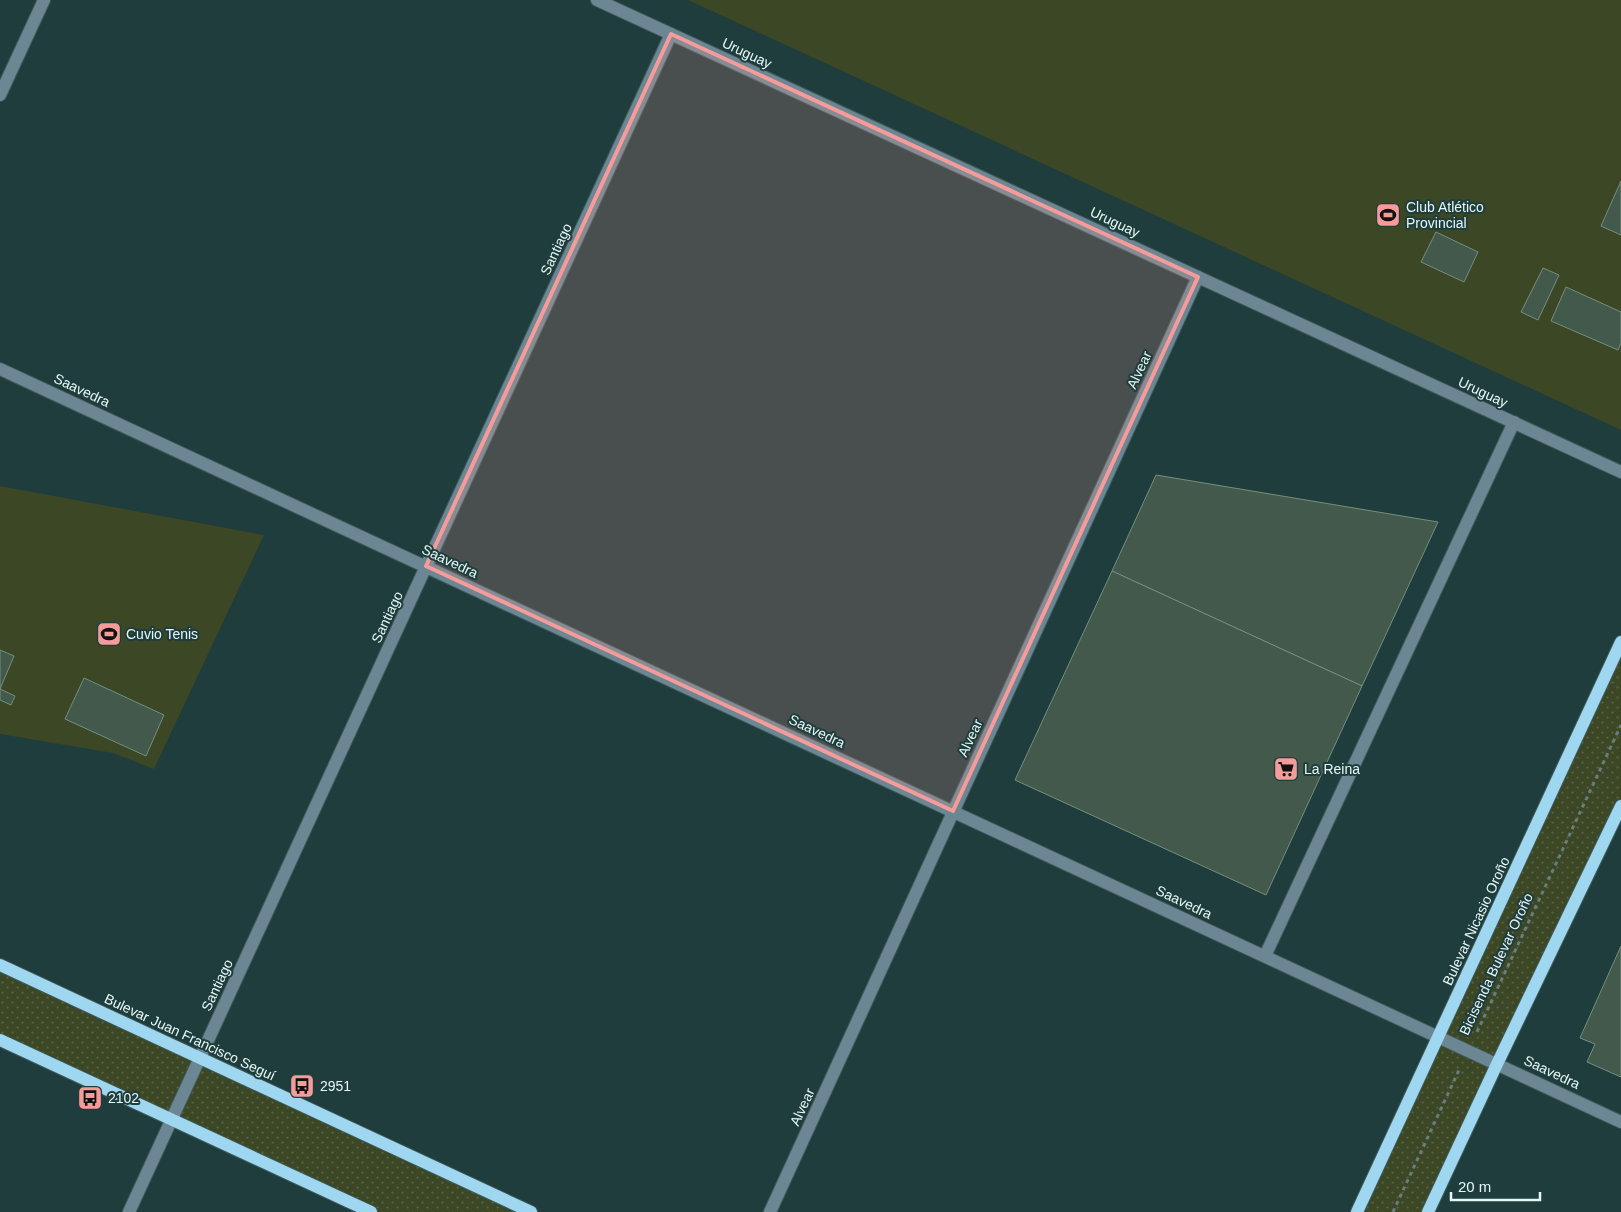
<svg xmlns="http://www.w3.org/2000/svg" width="1621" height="1212" font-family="Helvetica,sans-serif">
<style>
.grass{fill:url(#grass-dots)}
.pitch{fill:#3c4725}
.building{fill:#42594c;stroke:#758e7f}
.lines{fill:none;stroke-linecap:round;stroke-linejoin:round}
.minor-casing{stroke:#3e5b5a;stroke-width:14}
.major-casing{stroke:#3e5b5a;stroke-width:14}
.path{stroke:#657f7e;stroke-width:3;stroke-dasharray:4 4;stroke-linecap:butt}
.minor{stroke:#6c8793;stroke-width:12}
.major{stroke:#9fd6f0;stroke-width:12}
.marked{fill:#f59b9a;fill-opacity:0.2;stroke:#f59b9a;stroke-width:4;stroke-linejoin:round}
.labels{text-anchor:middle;stroke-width:4;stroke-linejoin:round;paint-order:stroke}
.street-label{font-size:14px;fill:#e6f7f6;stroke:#1e3d3c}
.poi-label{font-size:14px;fill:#e6f7f6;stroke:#1e3d3c;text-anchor:start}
</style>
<defs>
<pattern id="grass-dots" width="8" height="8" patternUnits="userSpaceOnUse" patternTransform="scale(1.25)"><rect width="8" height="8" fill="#3c4725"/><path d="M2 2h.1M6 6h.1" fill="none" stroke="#586245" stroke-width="1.8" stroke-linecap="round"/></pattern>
</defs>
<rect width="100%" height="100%" fill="#1e3d3c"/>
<g class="grass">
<path d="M1621 642V806L1428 1212H1357Z"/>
<path d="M0 965 531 1212H371L0 1040Z"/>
</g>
<g class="pitch">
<path d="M688 0H1621V430Z"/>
<path d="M0 486 264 535 154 769 113 753 0 734Z"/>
</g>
<g class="building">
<path d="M1621 181V235L1601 226Z"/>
<path d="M1436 232 1478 252 1464 282 1421 262Z"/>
<path d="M1543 268 1559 275 1538 320 1521 312Z"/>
<path d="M1566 287 1621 312V343L1618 350 1551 321Z"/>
<path d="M1156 475 1438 522 1362 686 1112 571Z"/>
<path d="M1112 571 1362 686 1266 895 1015 780Z"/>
<path d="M0 650 14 656 0 689Z"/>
<path d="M84 678 164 715 146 756 65 719Z"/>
<path d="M0 689 15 696 11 705 0 700Z"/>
<path d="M1621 946V1077L1587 1062 1595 1044 1580 1038Z"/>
</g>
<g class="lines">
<defs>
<g id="minor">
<path d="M597 0 1621 472"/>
<path d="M0 95 44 0"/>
<path d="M0 369 1621 1122"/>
<path d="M1265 956 1514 422"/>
<path d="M129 1212 671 34"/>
<path d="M770 1212 1198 277"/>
</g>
<g id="major">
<path d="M0 965 531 1212"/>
<path d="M0 1040 371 1212"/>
<path d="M1357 1212 1621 642"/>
<path d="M1428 1212 1497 1064 1621 806"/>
</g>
</defs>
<use href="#minor" class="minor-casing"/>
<use href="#major" class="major-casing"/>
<g class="path">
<path d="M1477 1032 1621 725"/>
<path d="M1393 1212 1459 1070"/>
</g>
<use href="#minor" class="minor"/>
<use href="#major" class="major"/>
</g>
<path class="marked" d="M671 34 1198 277 953 811 426 566Z"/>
<defs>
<symbol id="stadium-square" viewBox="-11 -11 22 22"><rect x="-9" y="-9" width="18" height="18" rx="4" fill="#f59b9a" stroke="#1e3d3c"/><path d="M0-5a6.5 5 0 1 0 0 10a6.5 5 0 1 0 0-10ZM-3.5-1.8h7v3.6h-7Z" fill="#111"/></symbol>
<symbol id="supermarket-square" viewBox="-11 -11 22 22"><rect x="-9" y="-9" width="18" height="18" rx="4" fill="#f59b9a" stroke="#1e3d3c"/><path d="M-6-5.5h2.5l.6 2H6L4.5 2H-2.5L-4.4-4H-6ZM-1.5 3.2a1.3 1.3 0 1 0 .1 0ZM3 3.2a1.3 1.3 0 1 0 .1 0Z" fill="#111"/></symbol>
<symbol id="bus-square" viewBox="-11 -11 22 22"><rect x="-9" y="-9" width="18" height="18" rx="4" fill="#f59b9a" stroke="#1e3d3c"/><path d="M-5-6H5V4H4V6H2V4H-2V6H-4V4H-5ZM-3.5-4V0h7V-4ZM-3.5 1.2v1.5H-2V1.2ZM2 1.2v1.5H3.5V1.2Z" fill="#111"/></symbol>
</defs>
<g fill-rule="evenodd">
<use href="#stadium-square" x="1374" y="201" width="28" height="28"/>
<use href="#stadium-square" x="95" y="620" width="28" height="28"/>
<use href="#supermarket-square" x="1272" y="755" width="28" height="28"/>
<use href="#bus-square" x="288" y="1072" width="28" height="28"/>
<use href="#bus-square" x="76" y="1084" width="28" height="28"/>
</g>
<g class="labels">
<g class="street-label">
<text transform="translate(747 53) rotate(25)" y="5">Uruguay</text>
<text transform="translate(1115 222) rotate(25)" y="5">Uruguay</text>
<text transform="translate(556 249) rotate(-65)" y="5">Santiago</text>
<text transform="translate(1139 370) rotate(-65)" y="5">Alvear</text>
<text transform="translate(82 390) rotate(25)" y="5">Saavedra</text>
<text transform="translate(1483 392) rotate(25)" y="5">Uruguay</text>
<text transform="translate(450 561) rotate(25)" y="5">Saavedra</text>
<text transform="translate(387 617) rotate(-65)" y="5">Santiago</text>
<text transform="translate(817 731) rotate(25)" y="5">Saavedra</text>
<text transform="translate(970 738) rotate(-65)" y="5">Alvear</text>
<text transform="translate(1184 902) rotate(25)" y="5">Saavedra</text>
<text transform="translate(1476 921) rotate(-65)" y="5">Bulevar Nicasio Oroño</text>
<text transform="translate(1496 964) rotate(-65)" y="5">Bicisenda Bulevar Oroño</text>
<text transform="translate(217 985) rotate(-65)" y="5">Santiago</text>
<text transform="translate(190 1037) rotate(25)" y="5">Bulevar Juan Francisco Seguí</text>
<text transform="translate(1552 1072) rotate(25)" y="5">Saavedra</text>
<text transform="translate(802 1107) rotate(-65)" y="5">Alvear</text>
</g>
<g class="poi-label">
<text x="1406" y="212">Club Atlético<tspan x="1406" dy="16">Provincial</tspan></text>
<text x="126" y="639">Cuvio Tenis</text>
<text x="1304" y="774">La Reina</text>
<text x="320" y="1091">2951</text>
<text x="108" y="1103">2102</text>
</g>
</g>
<path d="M1451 1192v8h89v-8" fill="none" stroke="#e6f7f6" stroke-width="2.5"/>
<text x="1458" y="1192" font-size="15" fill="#e6f7f6" stroke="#1e3d3c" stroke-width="4" paint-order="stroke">20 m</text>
</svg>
